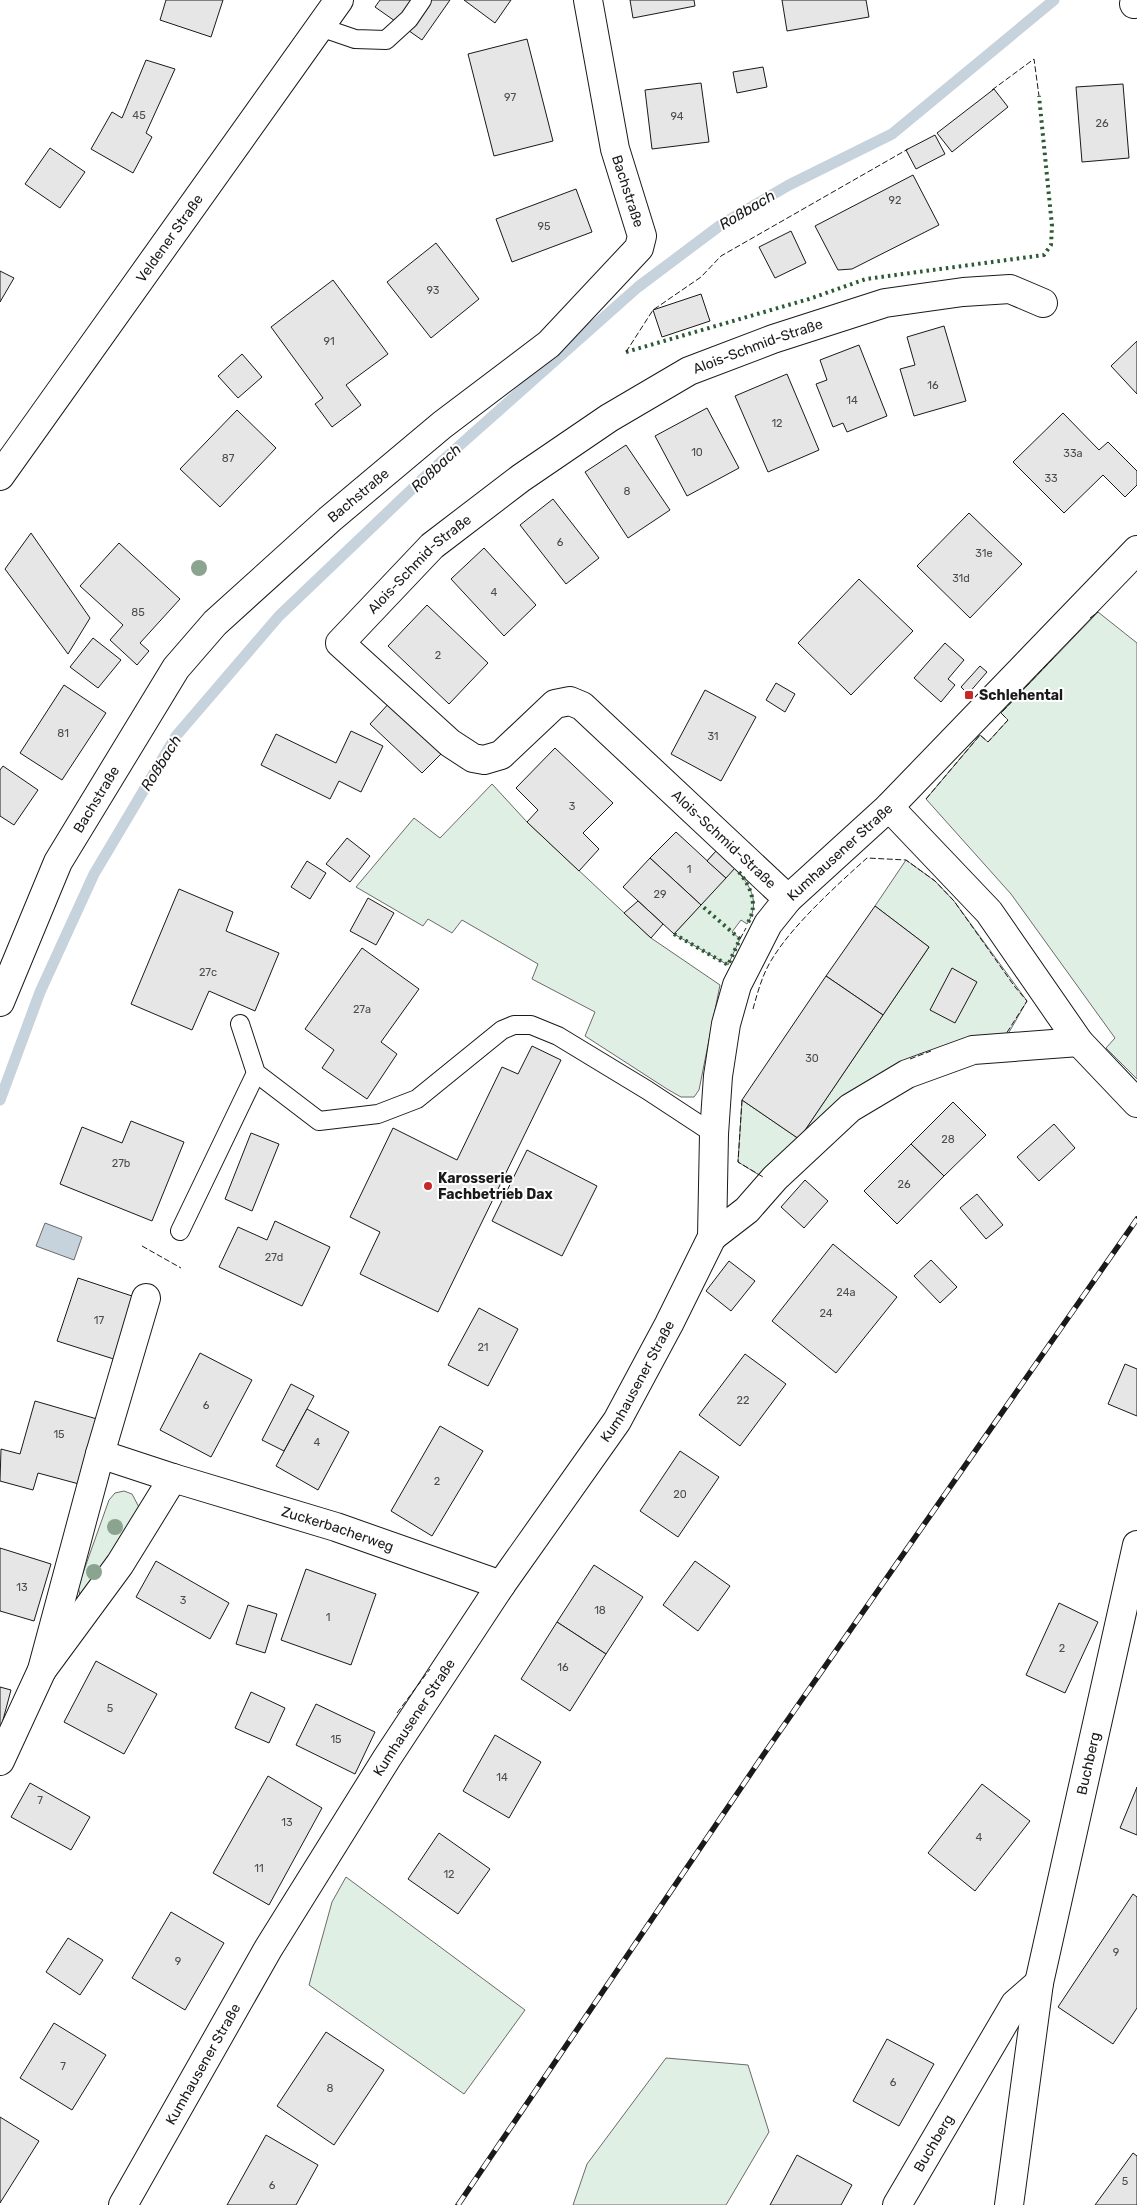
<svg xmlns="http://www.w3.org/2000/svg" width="1137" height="2205" font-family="Rubik,sans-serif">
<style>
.green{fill:#e0efe3;stroke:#6a6a6a}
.water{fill:#c6d2dc;stroke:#6a6a6a}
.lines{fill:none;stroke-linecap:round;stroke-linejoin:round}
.stream{stroke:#c6d2dc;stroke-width:11}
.building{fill:#e6e6e6;stroke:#1a1a1a}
.lane-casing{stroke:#1a1a1a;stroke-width:20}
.street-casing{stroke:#1a1a1a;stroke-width:30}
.primary-casing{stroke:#1a1a1a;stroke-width:30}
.lane{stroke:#fff;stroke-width:18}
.street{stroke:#fff;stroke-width:28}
.primary{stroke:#fff;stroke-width:28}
.rail-casing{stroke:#1a1a1a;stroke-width:5.5}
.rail{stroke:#fff;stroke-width:4;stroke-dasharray:11;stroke-linecap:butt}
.hedge{stroke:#2b5a34;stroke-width:4;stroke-dasharray:2.5 4;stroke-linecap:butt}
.fence{stroke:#1a1a1a;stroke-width:1;stroke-dasharray:6 2.5;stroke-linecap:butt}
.tree{fill:#8aa48f}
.poi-dot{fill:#c62828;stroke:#fff;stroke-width:2}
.labels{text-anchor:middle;stroke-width:4;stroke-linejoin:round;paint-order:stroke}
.number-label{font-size:11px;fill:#4d4d4d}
.street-label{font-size:14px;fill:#1a1a1a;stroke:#fff}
.poi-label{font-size:14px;font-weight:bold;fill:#1a1a1a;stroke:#fff;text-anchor:start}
.water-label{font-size:15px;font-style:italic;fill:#1a1a1a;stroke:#fff}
</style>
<rect width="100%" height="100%" fill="#fff"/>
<g class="green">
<path d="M1098 612 1137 643V1079L1106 1048 1115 1038 1011 894 926 799 980 735 988 742 1008 720 1001 713Z"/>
<path d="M492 784 527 822 651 938 720 985 699 1090 694 1097H681L667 1089 585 1036 595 1012 532 979 538 964 462 920 452 933 428 919 423 926 356 887 414 818 440 838Z"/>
<path d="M716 851C737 870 767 894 747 924L741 920 732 932 740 939 728 965 674 934 725 878 707 861Z"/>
<path d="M906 860 935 881 954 901 1027 1001 1008 1034 983 1037 920 1054 867 1082 764 1178 738 1162 742 1100 799 1139 929 947 875 906Z"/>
<path d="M124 1491 132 1494 140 1509 84 1596 80 1595 78 1587 109 1500 115 1493Z"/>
<path d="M346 1877 525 2010 464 2094 309 1985 332 1902Z"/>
<path d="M666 2058 748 2065 769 2132 726 2205H573L587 2164Z"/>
</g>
<path class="water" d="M45 1223 82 1237 74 1260 36 1246Z"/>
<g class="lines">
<path class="stream" d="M0 1100 40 992 94 874 176 736 279 616 433 469 638 287 722 224 789 185 892 134 1054 0"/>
</g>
<g class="building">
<path d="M166 0H223L211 37 160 20Z"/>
<path d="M380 0H450L422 40 375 7Z"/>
<path d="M464 0H511L495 23Z"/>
<path d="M630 0H694L695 6 633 18Z"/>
<path d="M782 0H866L869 17 787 31Z"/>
<path d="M527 39 553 141 494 156 468 54Z"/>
<path d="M146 60 175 69 146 133 152 137 133 173 91 149 112 112 122 118Z"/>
<path d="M763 67 767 87 737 93 733 72Z"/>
<path d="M701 83 709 142 652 149 645 90Z"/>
<path d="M1123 84 1129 158 1082 162 1076 87Z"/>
<path d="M994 89 1008 107 952 152 937 133Z"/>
<path d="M935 135 945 154 916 169 906 150Z"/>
<path d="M50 148 85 172 60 208 25 184Z"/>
<path d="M913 175 939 225 852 269 838 270 815 226Z"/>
<path d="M576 189 592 232 512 262 496 219Z"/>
<path d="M791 231 806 263 775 278 759 247Z"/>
<path d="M436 243 479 299 431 338 387 282Z"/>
<path d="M0 271 14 278 0 302Z"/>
<path d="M333 280 388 354 346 385 361 405 332 427 315 404 323 398 271 327Z"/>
<path d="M701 294 710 321 662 337 653 310Z"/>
<path d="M944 326 966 401 914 416 900 369 915 365 907 337Z"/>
<path d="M1137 341V394L1111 366Z"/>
<path d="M859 345 887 416 847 432 843 423 833 427 816 384 827 380 820 360Z"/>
<path d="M242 354 262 377 238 398 218 376Z"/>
<path d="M787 374 819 450 768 472 735 396Z"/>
<path d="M707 408 739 468 687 496 655 436Z"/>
<path d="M237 410 276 448 220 507 180 469Z"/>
<path d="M1063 413 1099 450 1108 442 1137 471V485L1125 497 1103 475 1064 513 1013 462Z"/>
<path d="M626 445 670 510 628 538 585 472Z"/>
<path d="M553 499 599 558 566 584 520 525Z"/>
<path d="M969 513 1022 564 970 618 917 566Z"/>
<path d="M31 533 90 618 68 654 5 569Z"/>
<path d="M119 543 180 599 140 643 149 651 137 665 110 640 123 625 80 586Z"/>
<path d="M484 548 536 605 504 636 451 579Z"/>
<path d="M859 579 913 631 851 695 798 643Z"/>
<path d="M427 605 488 663 449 704 388 646Z"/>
<path d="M93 638 121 660 98 688 70 667Z"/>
<path d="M945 643 964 660 948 679 955 685 941 702 914 678Z"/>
<path d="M980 666 987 672 968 694 961 687Z"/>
<path d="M776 683 795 694 785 712 766 700Z"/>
<path d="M64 685 106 713 62 780 20 753Z"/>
<path d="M705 690 756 717 721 781 671 754Z"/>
<path d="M392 700 445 750 422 773 370 724Z"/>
<path d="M351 731 383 746 361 792 339 781 330 799 261 765 276 734 336 763Z"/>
<path d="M555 748 613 803 583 833 599 849 579 871 527 822 538 810 516 788Z"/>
<path d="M3 766 38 790 14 825 0 816V770Z"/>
<path d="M676 832 726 878 701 905 650 858Z"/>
<path d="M347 838 370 856 350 882 326 864Z"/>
<path d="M716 851 735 868 726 878 707 861Z"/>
<path d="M650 858 701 905 674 934 623 887Z"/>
<path d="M307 861 326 873 310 899 291 887Z"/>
<path d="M179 889 233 912 226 931 279 953 255 1011 209 991 192 1030 131 1004Z"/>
<path d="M368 898 394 913 376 945 350 931Z"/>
<path d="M638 901 663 924 651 938 624 913Z"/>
<path d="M875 906 929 947 883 1015 826 976Z"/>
<path d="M362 948 419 989 381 1042 397 1054 367 1099 322 1068 334 1050 305 1029Z"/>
<path d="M952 968 977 982 955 1023 930 1010Z"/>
<path d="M826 976 883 1015 799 1139 742 1100Z"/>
<path d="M532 1046 561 1060 438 1312 360 1274 380 1232 350 1217 393 1128 457 1160 502 1067 518 1074Z"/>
<path d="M953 1102 986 1135 944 1176 911 1144Z"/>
<path d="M131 1121 184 1142 152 1221 60 1184 82 1127 122 1143Z"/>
<path d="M1054 1124 1075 1148 1039 1181 1017 1157Z"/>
<path d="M251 1133 279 1144 252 1211 225 1199Z"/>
<path d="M911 1144 944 1176 897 1224 864 1191Z"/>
<path d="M527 1150 597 1186 562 1256 492 1221Z"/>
<path d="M805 1180 828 1201 804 1228 781 1207Z"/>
<path d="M977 1194 1003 1225 986 1239 960 1208Z"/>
<path d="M275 1221 330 1247 302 1306 219 1267 238 1227 267 1240Z"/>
<path d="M833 1244 897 1297 836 1373 772 1321Z"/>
<path d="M931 1260 957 1287 940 1303 914 1276Z"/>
<path d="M729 1261 755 1281 731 1311 706 1291Z"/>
<path d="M78 1278 141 1299 120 1361 57 1341Z"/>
<path d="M479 1308 518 1329 488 1386 448 1365Z"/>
<path d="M200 1353 252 1380 211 1457 160 1430Z"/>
<path d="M745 1354 786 1384 740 1446 699 1415Z"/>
<path d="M1125 1364 1137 1369V1416L1108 1404Z"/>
<path d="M291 1384 314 1396 284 1451 262 1440Z"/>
<path d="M35 1401 97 1419 79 1484 38 1473 33 1490 0 1481 1 1449 20 1454Z"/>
<path d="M307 1409 349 1432 318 1490 276 1466Z"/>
<path d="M440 1426 483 1451 432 1536 391 1511Z"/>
<path d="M680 1451 719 1477 678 1537 640 1511Z"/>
<path d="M0 1548 51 1564 34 1621 0 1611Z"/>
<path d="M156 1561 229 1603 210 1639 136 1597Z"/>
<path d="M695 1561 730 1586 698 1631 663 1605Z"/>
<path d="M594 1565 643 1597 606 1654 557 1622Z"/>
<path d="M306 1569 376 1594 351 1665 281 1640Z"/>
<path d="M1059 1603 1098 1622 1065 1693 1026 1675Z"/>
<path d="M248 1605 277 1614 265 1653 236 1644Z"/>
<path d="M557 1622 606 1654 570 1711 521 1679Z"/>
<path d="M96 1661 157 1694 124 1754 64 1722Z"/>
<path d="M0 1687 11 1690 0 1731Z"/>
<path d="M251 1692 285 1708 269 1743 235 1728Z"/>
<path d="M316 1704 375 1732 355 1774 296 1745Z"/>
<path d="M495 1735 541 1762 509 1818 463 1791Z"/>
<path d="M268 1776 322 1808 269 1905 213 1873Z"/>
<path d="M30 1783 90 1817 71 1850 11 1817Z"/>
<path d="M982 1784 1030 1821 975 1891 928 1853Z"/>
<path d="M1137 1787V1835L1120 1828Z"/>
<path d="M439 1833 490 1869 458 1914 408 1879Z"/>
<path d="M1133 1894 1137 1897V2008L1113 2044 1058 2007Z"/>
<path d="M171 1912 224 1943 185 2010 132 1978Z"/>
<path d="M68 1938 103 1960 80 1995 46 1972Z"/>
<path d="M54 2023 106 2055 72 2110 20 2078Z"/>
<path d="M326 2032 384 2070 334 2145 277 2106Z"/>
<path d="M887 2039 934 2064 899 2126 853 2101Z"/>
<path d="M0 2117 39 2141 0 2203Z"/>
<path d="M266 2135 318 2165 296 2205H227Z"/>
<path d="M1133 2153 1137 2156V2205H1095Z"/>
<path d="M797 2155 852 2185 841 2205H770Z"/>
</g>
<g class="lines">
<defs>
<g id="lane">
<path d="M320 27 355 39 386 40 409 19 422 0"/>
<path d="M240 1024 256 1073 319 1121 378 1114 417 1099 502 1030 514 1025H531L558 1036 647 1090 714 1134"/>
<path d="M180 1231 256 1073"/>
</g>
<g id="street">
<path d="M1134 4 1137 2"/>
<path d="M889 807 989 912 1079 1042 1137 1103"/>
<path id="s1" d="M788 899 582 706 570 701 555 704 501 755 484 760 473 758 450 743 340 643 432 546 521 478 609 418 689 371 773 339 885 303 963 292 1010 289 1043 303"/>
<path id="s2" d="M0 1002 58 862 176 668 215 623 330 519 442 425 549 344 639 248 642 236 615 149 588 0"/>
<path d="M712 1237 747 1210 775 1178 850 1108 907 1074 973 1050 1079 1042"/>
<path d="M100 1454 173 1478"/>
<path id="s3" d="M42 1670 120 1564 173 1478 336 1527 501 1585"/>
<path d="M0 1761 42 1670 100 1454 146 1298"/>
<path id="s4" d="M123 2205 268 1949 387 1758 501 1585 617 1421 669 1324 712 1237 714 1134 718 1076 726 1024 737 985 768 924 788 899 889 807 1137 550"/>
<path id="s5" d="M897 2205 1015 2004 1039 1983"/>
<path id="s6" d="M1009 2205 1039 1983 1137 1545"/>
</g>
<g id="primary">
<path id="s7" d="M0 476 339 0"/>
</g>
</defs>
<use href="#lane" class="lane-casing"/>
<use href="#street" class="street-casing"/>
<use href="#primary" class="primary-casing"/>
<use href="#lane" class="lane"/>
<use href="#street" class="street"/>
<use href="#primary" class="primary"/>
<defs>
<path id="rail" d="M458 2205 766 1751 1137 1219"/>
</defs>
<use href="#rail" class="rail-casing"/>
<use href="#rail" class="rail"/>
<g class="hedge">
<path d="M626 352 809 299 866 279 1044 255 1051 245 1052 226 1039 96"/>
<path d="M739 872C751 887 759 906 747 924"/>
<path d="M674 934 728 965 740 939 701 905"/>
</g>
<g class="fence">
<path d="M992 90 1034 59 1039 96"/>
<path d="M626 352 653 310 701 277 721 256 908 149"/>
<path d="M1090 618 1098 612"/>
<path d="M926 799 980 735 988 742 1008 720 1001 713 1056 655"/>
<path d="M740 939 746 928"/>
<path d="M753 1009C758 991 763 972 774 956 794 924 838 884 867 858L906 860 935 881 954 901 1015 987 1027 1001 1006 1034"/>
<path d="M910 1059 931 1051"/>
<path d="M742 1100 738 1162 763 1177"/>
<path d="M142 1246 181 1268"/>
<path d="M397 1713 430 1669"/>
</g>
</g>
<g class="tree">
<circle cx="199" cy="568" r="8"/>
<circle cx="115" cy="1527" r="8"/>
<circle cx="94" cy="1572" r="8"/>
</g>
<g class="poi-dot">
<rect x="964" y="690" width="10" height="10" rx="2.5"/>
<circle cx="428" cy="1186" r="5"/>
</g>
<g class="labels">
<g class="number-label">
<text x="510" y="101">97</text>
<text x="139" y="119">45</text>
<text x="677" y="120">94</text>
<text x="1102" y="127">26</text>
<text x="895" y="204">92</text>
<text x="544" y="230">95</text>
<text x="433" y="294">93</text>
<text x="329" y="345">91</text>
<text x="933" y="389">16</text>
<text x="852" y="404">14</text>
<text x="777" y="427">12</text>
<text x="697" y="456">10</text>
<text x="1073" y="457">33a</text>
<text x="228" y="462">87</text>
<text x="1051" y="482">33</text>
<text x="627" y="495">8</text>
<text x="560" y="546">6</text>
<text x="984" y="557">31e</text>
<text x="961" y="582">31d</text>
<text x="494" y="596">4</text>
<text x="138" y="616">85</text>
<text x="438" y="659">2</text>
<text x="63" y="737">81</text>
<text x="713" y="740">31</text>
<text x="572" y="810">3</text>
<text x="689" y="873">1</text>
<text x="660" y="898">29</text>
<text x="208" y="976">27c</text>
<text x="362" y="1013">27a</text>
<text x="812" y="1062">30</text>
<text x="948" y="1143">28</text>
<text x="121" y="1167">27b</text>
<text x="904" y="1188">26</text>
<text x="274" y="1261">27d</text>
<text x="846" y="1296">24a</text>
<text x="826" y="1317">24</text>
<text x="99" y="1324">17</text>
<text x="483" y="1351">21</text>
<text x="743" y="1404">22</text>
<text x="206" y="1409">6</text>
<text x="59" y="1438">15</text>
<text x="317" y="1446">4</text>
<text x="437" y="1485">2</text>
<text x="680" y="1498">20</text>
<text x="22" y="1591">13</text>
<text x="183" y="1604">3</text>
<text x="600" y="1614">18</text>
<text x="328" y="1621">1</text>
<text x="1062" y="1652">2</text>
<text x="563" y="1671">16</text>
<text x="110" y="1712">5</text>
<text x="336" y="1743">15</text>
<text x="502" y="1781">14</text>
<text x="40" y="1804">7</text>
<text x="287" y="1826">13</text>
<text x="979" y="1841">4</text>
<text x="259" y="1872">11</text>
<text x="449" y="1878">12</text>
<text x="1116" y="1956">9</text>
<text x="178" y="1965">9</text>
<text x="63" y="2070">7</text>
<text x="893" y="2086">6</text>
<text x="330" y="2092">8</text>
<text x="1125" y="2185">5</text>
<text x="272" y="2189">6</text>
</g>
<g class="street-label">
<text transform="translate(628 191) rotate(72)" y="5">Bachstraße</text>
<text dy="5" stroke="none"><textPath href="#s7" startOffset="292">Veldener Straße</textPath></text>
<text dy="5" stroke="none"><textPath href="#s1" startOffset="1108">Alois-Schmid-Straße</textPath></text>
<text dy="5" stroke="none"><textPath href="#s2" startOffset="630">Bachstraße</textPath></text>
<text dy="5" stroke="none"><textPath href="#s1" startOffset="702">Alois-Schmid-Straße</textPath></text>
<text dy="5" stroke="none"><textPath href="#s2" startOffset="225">Bachstraße</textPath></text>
<text transform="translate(724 839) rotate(43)" y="5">Alois-Schmid-Straße</text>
<text dy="5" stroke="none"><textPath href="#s4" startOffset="1559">Kumhausener Straße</textPath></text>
<text dy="5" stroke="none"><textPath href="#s4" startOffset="972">Kumhausener Straße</textPath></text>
<text dy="5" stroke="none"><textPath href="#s3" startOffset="405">Zuckerbacherweg</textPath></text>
<text dy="5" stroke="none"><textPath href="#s4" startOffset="568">Kumhausener Straße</textPath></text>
<text dy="5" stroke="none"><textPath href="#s6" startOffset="449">Buchberg</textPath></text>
<text dy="5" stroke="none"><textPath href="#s4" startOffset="162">Kumhausener Straße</textPath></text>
<text dy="5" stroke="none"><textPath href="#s5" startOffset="72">Buchberg</textPath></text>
</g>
<g class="poi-label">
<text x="979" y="700">Schlehental</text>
<text x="438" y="1183">Karosserie<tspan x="438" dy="16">Fachbetrieb Dax</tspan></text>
</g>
<g class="water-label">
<text transform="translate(747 210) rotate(-31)" y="5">Roßbach</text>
<text transform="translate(436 468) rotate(-43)" y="5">Roßbach</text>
<text transform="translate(161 763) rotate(-58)" y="5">Roßbach</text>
</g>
</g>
</svg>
